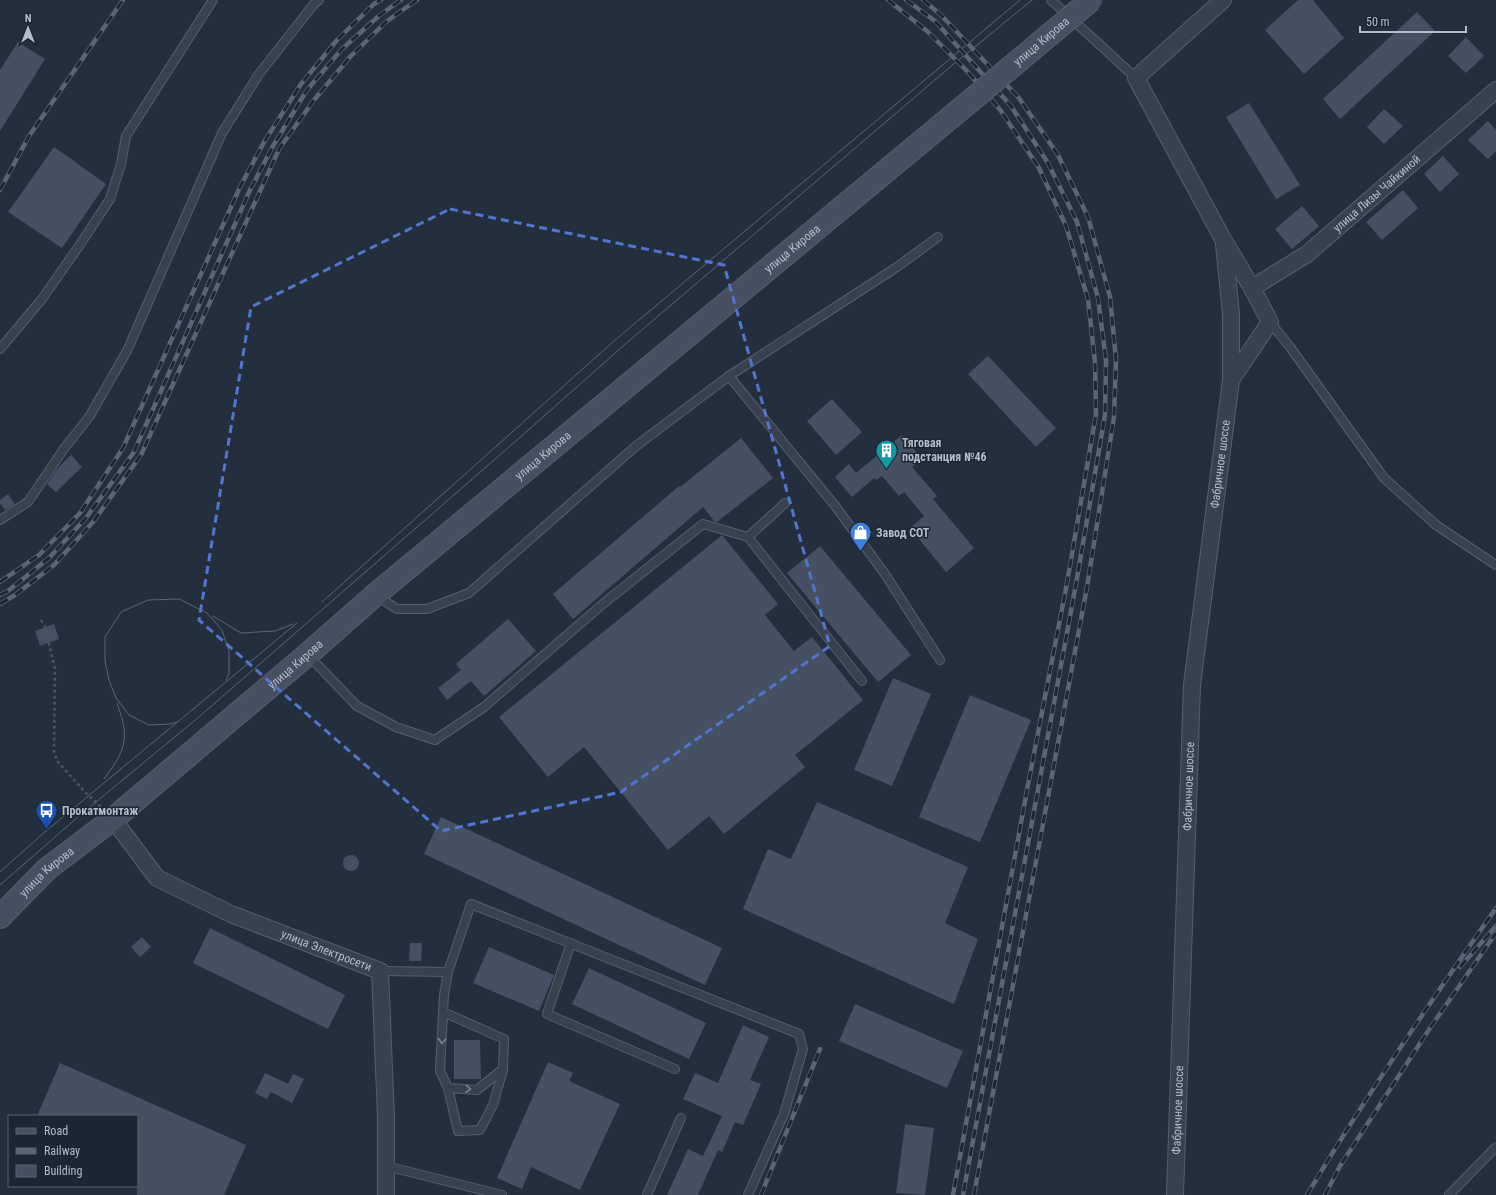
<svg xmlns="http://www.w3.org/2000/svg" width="1496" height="1195" font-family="'Roboto Condensed',sans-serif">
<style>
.building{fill:#455162}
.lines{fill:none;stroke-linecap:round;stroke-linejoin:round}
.service-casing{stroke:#565f6c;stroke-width:10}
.minor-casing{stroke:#565f6c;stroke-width:18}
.secondary-casing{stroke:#565f6c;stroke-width:24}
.path{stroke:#44595c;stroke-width:2.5;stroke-dasharray:3 3;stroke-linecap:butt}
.service{stroke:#38414e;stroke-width:8}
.minor{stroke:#38414e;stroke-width:16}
.secondary{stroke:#465061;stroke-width:22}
.tram{stroke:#5a6575;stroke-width:1}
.rail-casing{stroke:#5a6575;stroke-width:4.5}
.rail{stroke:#1d2633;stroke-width:3;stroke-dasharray:9;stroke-linecap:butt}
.secondary-bridge-casing{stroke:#565f6c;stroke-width:24;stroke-linecap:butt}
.secondary-bridge{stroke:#465061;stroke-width:22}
.oneway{stroke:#7c8592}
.marked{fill:none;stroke:#5274d3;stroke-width:3;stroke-dasharray:8 5;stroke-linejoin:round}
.labels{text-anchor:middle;stroke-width:3;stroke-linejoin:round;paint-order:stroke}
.street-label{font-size:12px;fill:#b4bcc9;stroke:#1d2633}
.poi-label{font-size:12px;font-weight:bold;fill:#b4bcc9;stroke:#1d2633;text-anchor:start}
</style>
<rect width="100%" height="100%" fill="#242f3e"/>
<g class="building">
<path d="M1298 0H1313L1344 38 1304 74 1265 30Z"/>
<path d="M1417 12 1435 31 1340 119 1323 99Z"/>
<path d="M1466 37 1484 56 1466 73 1448 56Z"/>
<path d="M18 42 45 59 0 131V70Z"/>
<path d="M1249 103 1300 185 1276 199 1226 117Z"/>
<path d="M1384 109 1403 126 1384 144 1367 127Z"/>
<path d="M1488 121 1496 130V151L1488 159 1468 140Z"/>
<path d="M54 147 106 184 62 248 8 212Z"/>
<path d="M1443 156 1459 174 1440 192 1424 174Z"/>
<path d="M1403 190 1418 208 1382 240 1366 222Z"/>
<path d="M1302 206 1319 226 1292 249 1275 229Z"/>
<path d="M988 356 1056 428 1036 447 968 374Z"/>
<path d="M832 399 862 432 836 455 807 421Z"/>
<path d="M902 435 922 459 912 467 937 496 933 499 974 548 946 572 910 528 924 516 904 492 899 496 882 476 876 480 874 478 852 497 835 477 849 464 856 473Z"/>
<path d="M741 438 773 478 717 522 714 521 703 507 573 619 553 594 679 486 680 487Z"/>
<path d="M71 455 82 467 56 492 47 484 57 469Z"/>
<path d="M8 494 15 504 5 510 0 503V500Z"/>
<path d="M722 535 778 604 765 615 794 651 812 637 863 700 795 755 805 767 724 834 709 816 668 850 584 747 548 777 499 717Z"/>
<path d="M820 546 911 655 878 682 787 573Z"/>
<path d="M508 619 536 651 484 696 471 681 447 700 438 688 461 670 456 664Z"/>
<path d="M54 624 59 639 40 646 35 631Z"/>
<path d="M893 678 931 694 892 786 854 770Z"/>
<path d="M970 695 1031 720 980 842 919 817Z"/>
<path d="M817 802 968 867 945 923 978 939 954 1004 743 909 768 849 791 859Z"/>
<path d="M441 817 722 948 705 985 424 854Z"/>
<circle cx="351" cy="863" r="8"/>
<path d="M210 928 345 995 328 1029 193 963Z"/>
<path d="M142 937 151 947 140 957 131 947Z"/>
<path d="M410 943H422L421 961H409Z"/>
<path d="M489 947 554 975 539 1011 473 983Z"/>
<path d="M589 968 706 1023 689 1059 572 1004Z"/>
<path d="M855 1004 963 1051 947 1088 839 1041Z"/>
<path d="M743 1025 769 1037 750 1080 761 1084 743 1125 735 1122 722 1152 718 1150 698 1195H667L688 1149 703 1156 722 1116 683 1099 695 1073 718 1083Z"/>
<path d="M454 1040H480L481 1079H454Z"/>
<path d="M548 1062 573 1073 569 1081 620 1104 580 1190 531 1167 522 1189 497 1178Z"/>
<path d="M60 1063 246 1145 224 1195H137V1116H37Z"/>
<path d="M265 1073 288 1084 293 1074 304 1079 292 1103 271 1092 267 1099 255 1093Z"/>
<path d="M905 1124 934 1128 925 1195 896 1193Z"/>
</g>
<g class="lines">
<defs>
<g id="service">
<path d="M1051 0 1136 78"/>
<path d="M1270 322 1290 347 1384 478 1436 525 1496 565"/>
<path d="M0 349 42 299 79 246 110 199 121 164 126 136 213 0"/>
<path d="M729 376 836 507 885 574 940 660"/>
<path d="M0 520 28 502 63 450 89 417 127 351 222 133 259 74 314 4 319 0"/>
<path d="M748 537 785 503"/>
<path d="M375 595 397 609H427L469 593 636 446 729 376 897 267 938 237"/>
<path d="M308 655 357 706 396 727 435 740 484 707 604 603 703 524 748 537 862 681"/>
<path d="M571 943 547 1014 675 1069"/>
<path d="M380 971 448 972 471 904 799 1034 803 1049 784 1114 748 1195"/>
<path d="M443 1012 504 1039 503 1069 477 1090 448 1088 440 1071 444 995 448 972"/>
<path d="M448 1088 458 1131 480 1130 493 1105 503 1070"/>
<path d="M386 1166 502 1195"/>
<path d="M647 1195 681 1118"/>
<path d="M1449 1195 1496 1147"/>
</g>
<g id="minor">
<path d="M1224 244 1231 314V380"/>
<path id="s1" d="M1252 288 1307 254 1496 90"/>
<path id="s2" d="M113 819 157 878 231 914 380 971 386 1118V1195"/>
<path id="s3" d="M1175 1195 1192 685 1231 380 1270 322 1252 288 1224 241 1136 78 1223 0"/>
</g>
<g id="secondary">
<path id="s4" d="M0 917 47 869 113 819 308 654 375 595 974 98"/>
</g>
</defs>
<use href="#service" class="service-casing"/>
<use href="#minor" class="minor-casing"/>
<use href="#secondary" class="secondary-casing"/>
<path class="path" d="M41 620 45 627 55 669 54 751 57 761 85 792 101 807"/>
<use href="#service" class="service"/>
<use href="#minor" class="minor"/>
<use href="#secondary" class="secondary"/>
<g class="tram">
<path d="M322 602 614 341 1020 0"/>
<path d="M213 616 241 633 275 631 293 624"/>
<path d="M177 722 170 724 149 725 129 715 116 698 109 680 105 661V637L121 612 148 600 179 599 207 613 222 630 229 651V674L226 680"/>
<path d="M104 779C112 768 123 754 124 740 126 728 121 715 117 703"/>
<path d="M0 872 46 831 297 623"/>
<path d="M0 885 79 816 200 716 517 440 623 346 949 68 1032 0"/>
</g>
<defs>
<g id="rail">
<path d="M888 0 927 31 968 72 1001 111 1039 168 1066 226 1088 299 1095 362 1096 414 1067 583 1027 790 953 1195"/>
<path d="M906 0 935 21 1011 106 1048 163 1077 222 1098 298 1106 361 1105 415 1076 584 963 1195"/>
<path d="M923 0 941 15 1019 98 1058 155 1088 217 1110 297 1116 360 1114 417 1087 587 974 1195"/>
<path d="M0 190 29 136 123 0"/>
<path d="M0 582 39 555 80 513 123 448 240 187 264 142 301 84 337 40 374 4 381 0"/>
<path d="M0 595 8 591 49 558 86 518 134 452 250 190 273 146 307 90 342 49 380 15 401 0"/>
<path d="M0 604 15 595 54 565 93 522 141 455 279 149 314 100 350 57 387 21 417 0"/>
<path d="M1460 967 1496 926"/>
<path d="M761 1195 820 1049"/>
<path d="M1307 1195C1365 1097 1430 1002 1496 908"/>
<path d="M1325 1195 1340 1166 1430 1028 1496 933"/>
</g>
</defs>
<use href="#rail" class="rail-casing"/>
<use href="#rail" class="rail"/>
<defs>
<g id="secondary-bridge">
<path id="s5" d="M974 98 1091 0"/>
</g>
</defs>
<use href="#secondary-bridge" class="secondary-bridge-casing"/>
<use href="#secondary-bridge" class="secondary-bridge"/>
</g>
<defs><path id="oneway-chevron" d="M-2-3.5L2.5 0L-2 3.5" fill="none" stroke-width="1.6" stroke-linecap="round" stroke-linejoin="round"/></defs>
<g class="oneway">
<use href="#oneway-chevron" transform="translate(442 1041) rotate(93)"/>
<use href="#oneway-chevron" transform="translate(468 1089) rotate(4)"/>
</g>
<path class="marked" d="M450 209 724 265 830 646 621 792 441 831 199 620 251 307Z"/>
<defs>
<symbol id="building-pin" viewBox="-11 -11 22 30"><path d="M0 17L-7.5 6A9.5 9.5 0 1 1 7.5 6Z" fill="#0f9aa8" stroke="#1d2633"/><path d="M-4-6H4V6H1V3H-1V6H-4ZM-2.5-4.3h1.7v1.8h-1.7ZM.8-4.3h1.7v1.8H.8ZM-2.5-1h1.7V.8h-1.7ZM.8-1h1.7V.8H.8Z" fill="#fff"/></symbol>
<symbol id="shop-pin" viewBox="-11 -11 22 30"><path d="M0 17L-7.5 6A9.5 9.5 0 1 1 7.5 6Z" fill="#3f7fe0" stroke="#1d2633"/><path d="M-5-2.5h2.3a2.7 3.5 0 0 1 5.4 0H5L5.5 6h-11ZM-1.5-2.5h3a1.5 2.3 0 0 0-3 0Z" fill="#fff"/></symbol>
<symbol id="bus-pin" viewBox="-11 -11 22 30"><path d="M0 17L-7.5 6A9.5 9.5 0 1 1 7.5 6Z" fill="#1a4fb4" stroke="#1d2633"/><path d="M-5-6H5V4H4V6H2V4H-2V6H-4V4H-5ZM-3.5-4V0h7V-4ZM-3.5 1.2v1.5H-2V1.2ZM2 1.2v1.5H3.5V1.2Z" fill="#fff"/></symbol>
</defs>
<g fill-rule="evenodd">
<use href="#building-pin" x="874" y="438" width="25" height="34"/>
<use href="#shop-pin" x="848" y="520" width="25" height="34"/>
<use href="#bus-pin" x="34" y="798" width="25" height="34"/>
</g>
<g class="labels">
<g class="street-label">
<text dy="4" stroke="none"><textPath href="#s5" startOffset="88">улица Кирова</textPath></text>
<text dy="4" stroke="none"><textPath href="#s1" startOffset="157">улица Лизы Чайкиной</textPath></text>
<text dy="4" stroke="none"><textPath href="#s4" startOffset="1037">улица Кирова</textPath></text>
<text dy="4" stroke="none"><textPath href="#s4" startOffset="713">улица Кирова</textPath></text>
<text dy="4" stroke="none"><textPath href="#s3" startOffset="733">Фабричное шоссе</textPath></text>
<text dy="4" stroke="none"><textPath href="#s4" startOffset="389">улица Кирова</textPath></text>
<text dy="4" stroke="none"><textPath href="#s3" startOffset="409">Фабричное шоссе</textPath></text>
<text dy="4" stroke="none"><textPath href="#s4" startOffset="65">улица Кирова</textPath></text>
<text dy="4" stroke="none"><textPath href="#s2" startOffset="258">улица Электросети</textPath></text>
<text dy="4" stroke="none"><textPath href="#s3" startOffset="85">Фабричное шоссе</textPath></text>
</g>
<g class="poi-label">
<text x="902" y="447">Тяговая<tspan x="902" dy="14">подстанция №46</tspan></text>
<text x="876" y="537">Завод СОТ</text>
<text x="62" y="815">Прокатмонтаж</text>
</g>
</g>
<rect x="8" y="1115" width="130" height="72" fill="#1d2633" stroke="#59626f"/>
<rect x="16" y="1128" width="20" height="6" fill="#465061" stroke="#59626f"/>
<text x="44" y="1135" font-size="12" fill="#b4bcc9">Road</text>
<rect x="16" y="1148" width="20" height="6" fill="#5a6575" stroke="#59626f"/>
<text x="44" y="1155" font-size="12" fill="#b4bcc9">Railway</text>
<rect x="16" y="1165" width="20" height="12" fill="#455162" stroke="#59626f"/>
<text x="44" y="1175" font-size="12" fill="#b4bcc9">Building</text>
<g transform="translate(28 28)" stroke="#1d2633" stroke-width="3" paint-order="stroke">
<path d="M0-3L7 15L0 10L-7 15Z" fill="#b4bcc9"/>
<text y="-6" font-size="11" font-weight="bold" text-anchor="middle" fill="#b4bcc9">N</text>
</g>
<path d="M1360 26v6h106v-6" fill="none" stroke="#b4bcc9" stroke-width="2"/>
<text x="1366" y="26" font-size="12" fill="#b4bcc9" stroke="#1d2633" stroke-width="3" paint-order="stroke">50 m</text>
</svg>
